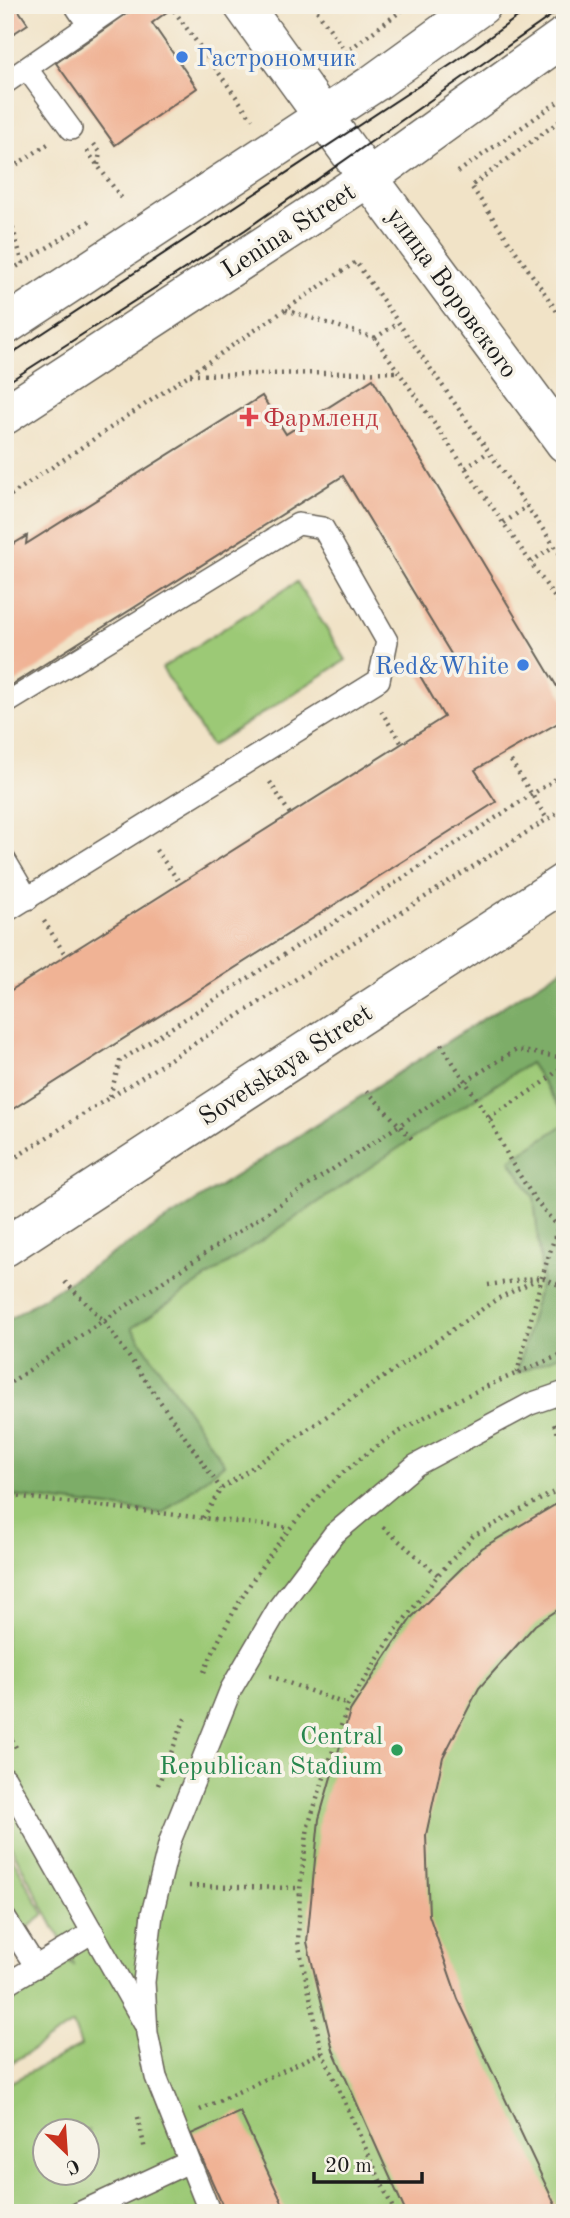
<svg xmlns="http://www.w3.org/2000/svg" width="570" height="2218" font-family="'Old Standard TT',serif">
<style>
.green{fill:#9cc976;stroke:#5c7249;stroke-width:2;fill-rule:evenodd}
.forest{fill:#7dad67;stroke:#4c6442;stroke-width:2}
.building{fill:#f0b395}
.lines{fill:none;stroke-linecap:round;stroke-linejoin:round}
.lane-casing{stroke:#676258;stroke-width:24}
.secondary-casing{stroke:#676258;stroke-width:41}
.primary-casing{stroke:#676258;stroke-width:41}
.path{stroke:#676258;stroke-width:4.5;stroke-dasharray:2 5;stroke-linecap:butt}
.lane{stroke:#fff;stroke-width:21}
.secondary{stroke:#fff;stroke-width:38}
.primary{stroke:#fff;stroke-width:38}
.tram{stroke:#1c1c1c;stroke-width:2}
.shop-dot{fill:#3f7fe0;stroke:#f7f3e8;stroke-width:2.5}
.health-dot{fill:#e0444e;stroke:#f7f3e8;stroke-width:2.5}
.leisure-dot{fill:#2e9e5b;stroke:#f7f3e8;stroke-width:2.5}
.labels{text-anchor:middle;stroke-width:7;stroke-linejoin:round;paint-order:stroke}
.shop-label{font-size:26px;fill:#366cbe;stroke:#f7f3e8;text-anchor:start}
.street-label{font-size:26px;fill:#1c1c1c;stroke:#f7f3e8}
.health-label{font-size:26px;fill:#be3a42;stroke:#f7f3e8;text-anchor:start}
.leisure-label{font-size:26px;fill:#27864d;stroke:#f7f3e8;text-anchor:end}
</style>
<rect width="100%" height="100%" fill="#f7f3e8"/>
<filter id="ink" filterUnits="userSpaceOnUse"><feTurbulence type="fractalNoise" baseFrequency=".0143" numOctaves="2"/><feDisplacementMap in="SourceGraphic" scale="14" xChannelSelector="R" yChannelSelector="G"/><feConvolveMatrix kernelMatrix="1 2 1 2 8 2 1 2 1" color-interpolation-filters="sRGB"/></filter>
<filter id="wash" filterUnits="userSpaceOnUse"><feTurbulence type="fractalNoise" baseFrequency=".00686" numOctaves="4" result="noise"/><feDisplacementMap in="SourceGraphic" scale="28" xChannelSelector="R" yChannelSelector="G"/><feGaussianBlur stdDeviation="1.57" result="paint"/><feColorMatrix in="noise" values="0 0 0 0 0 0 0 0 0 0 0 0 0 0 0 0 0 1.4 0 .05"/><feComposite in="paint" operator="in"/></filter>
<g filter="url(#wash)">
<rect width="100%" height="100%" fill="#f1e3c7"/>
<g class="green">
<path d="M297 582 346 660 211 746 162 668Z"/>
<path d="M565 982V2213H5V2085L81 2046 73 2024 5 2067V1989L65 1958 75 1966 5 1835V1343ZM46 2130H88V2172H46Z"/>
<path d="M5 1844 44 1915 25 1930 5 1900Z"/>
</g>
<g class="forest">
<path d="M565 967V1116L530 1063 412 1139 132 1328 224 1464 162 1513 5 1495V1322Z"/>
<path d="M565 1124V1353L517 1373 542 1277 534 1198 510 1160Z"/>
</g>
<g id="blocks">
<g class="building">
<path d="M5 5H15L28 24 5 39Z"/>
<path d="M139 5H164L168 11 152 23 197 88 115 145 56 63Z"/>
<path d="M373 379 565 700V719L475 770 496 802 5 1114V994L444 717 419 674 451 654 343 476 5 689V549L27 536 26 544 262 396 286 434Z"/>
<path d="M565 1499V1605L535 1625 479 1688 443 1757 426 1835 429 1915 458 1999 559 2213H406L333 2050 307 1942 319 1819 350 1711 412 1617 482 1548Z"/>
<path d="M240 2112 287 2213H226L191 2134Z"/>
</g>
</g>
</g>
<g filter="url(#ink)">
<use href="#blocks" fill-opacity="0" stroke="#676258" stroke-width="2"/>
<g class="lines">
<defs>
<g id="lane">
<path d="M75 5 89 26"/>
<path d="M27 69 71 129"/>
<path d="M5 83 118 5"/>
<path d="M5 704 298 524 323 528 387 641 379 680 5 912"/>
<path d="M5 860 28 899"/>
<path d="M5 1778 144 2023"/>
<path d="M5 1918 36 1967"/>
<path d="M5 1985 93 1932"/>
<path d="M79 2213 189 2162"/>
<path d="M210 2213 156 2077 147 2033 144 1982 152 1914 170 1841 231 1689 279 1607 334 1534 416 1465 530 1404 565 1392"/>
</g>
<g id="secondary">
<path d="M243 5C348 153 457 297 565 443"/>
<path d="M5 1247 565 882"/>
</g>
<g id="primary">
<path d="M5 326 374 83 482 5"/>
<path d="M5 415 369 177 565 36"/>
</g>
</defs>
<use href="#lane" class="lane-casing"/>
<use href="#secondary" class="secondary-casing"/>
<use href="#primary" class="primary-casing"/>
<g class="path">
<path d="M170 5 252 119"/>
<path d="M313 5 346 52 409 5"/>
<path d="M565 117 471 186 565 323"/>
<path d="M94 144 100 152 98 165"/>
<path d="M87 151 123 200"/>
<path d="M5 172 48 144"/>
<path d="M458 172 565 97"/>
<path d="M5 201 23 264"/>
<path d="M5 274 93 219"/>
<path d="M286 310 375 338 565 612"/>
<path d="M375 338 398 323"/>
<path d="M190 375 398 372"/>
<path d="M466 468 488 452"/>
<path d="M5 499 356 262 565 561"/>
<path d="M504 523 527 506"/>
<path d="M531 562 554 546"/>
<path d="M381 711 402 744"/>
<path d="M511 761 547 819"/>
<path d="M270 782 290 814"/>
<path d="M156 850 180 883"/>
<path d="M44 921 66 956"/>
<path d="M441 1044 489 1118 510 1160 534 1198 565 1236"/>
<path d="M367 1091 412 1139"/>
<path d="M110 1096 120 1061 565 773"/>
<path d="M489 1118 543 1083 565 1064"/>
<path d="M5 1164 565 808"/>
<path d="M65 1282 104 1321 221 1489"/>
<path d="M488 1285 542 1277 565 1288"/>
<path d="M517 1373 542 1277 565 1205"/>
<path d="M5 1386 466 1081 516 1050 565 1058"/>
<path d="M554 1424 565 1449"/>
<path d="M5 1495 289 1528"/>
<path d="M203 1518 221 1489 497 1299 542 1277"/>
<path d="M383 1527 438 1575"/>
<path d="M204 1672C244 1580 306 1491 391 1437 446 1402 505 1378 565 1353"/>
<path d="M270 1676 348 1705"/>
<path d="M5 1727 18 1751"/>
<path d="M158 1785 186 1716"/>
<path d="M189 1886 300 1888"/>
<path d="M200 2110 322 2052"/>
<path d="M138 2117 145 2150"/>
<path d="M395 2213 322 2052 298 1942 300 1888 308 1826 348 1705 395 1632 438 1575 473 1536 565 1486"/>
</g>
<use href="#lane" class="lane"/>
<use href="#secondary" class="secondary"/>
<use href="#primary" class="primary"/>
<g class="tram">
<path d="M5 358 455 62 534 5"/>
<path d="M5 384 245 230 565 6"/>
</g>
</g>
</g>
<g class="shop-dot">
<circle cx="182" cy="57" r="7"/>
<circle cx="523" cy="665" r="7"/>
</g>
<path class="health-dot" d="M245.5 406.5h7v7h7v7h-7v7h-7v-7h-7v-7h7z"/>
<circle class="leisure-dot" cx="397" cy="1750" r="7"/>
<g class="labels">
<g class="shop-label">
<text x="196" y="66">Гастрономчик</text>
<text x="509" y="674" text-anchor="end">Red&amp;White</text>
</g>
<g class="street-label">
<text transform="translate(288 230) rotate(-33)" y="9">Lenina Street</text>
<text transform="translate(453 292) rotate(54)" y="9">улица Воровского</text>
<text transform="translate(285 1064) rotate(-33)" y="9">Sovetskaya Street</text>
</g>
<g class="health-label">
<text x="263" y="426">Фармленд</text>
</g>
<g class="leisure-label">
<text x="383" y="1744">Central<tspan x="383" dy="30">Republican Stadium</tspan></text>
</g>
</g>
<rect width="570" height="2218" fill="none" stroke="#f7f3e8" stroke-width="28"/>
<g transform="translate(66 2152) rotate(155)"><circle r="33" fill="#f7f3e8" stroke="#9f9d96" stroke-width="2"/>
<path d="M0-5L12 26L0 18L-12 26Z" fill="#c8321e"/>
<text y="-10" font-size="19" font-weight="bold" text-anchor="middle" fill="#1c1c1c">С</text>
</g>
<path d="M314 2172v10h108v-10" fill="none" stroke="#1c1c1c" stroke-width="3.5"/>
<text x="325" y="2172" font-size="21" fill="#1c1c1c" stroke="#f7f3e8" stroke-width="5" paint-order="stroke">20 m</text>
</svg>
